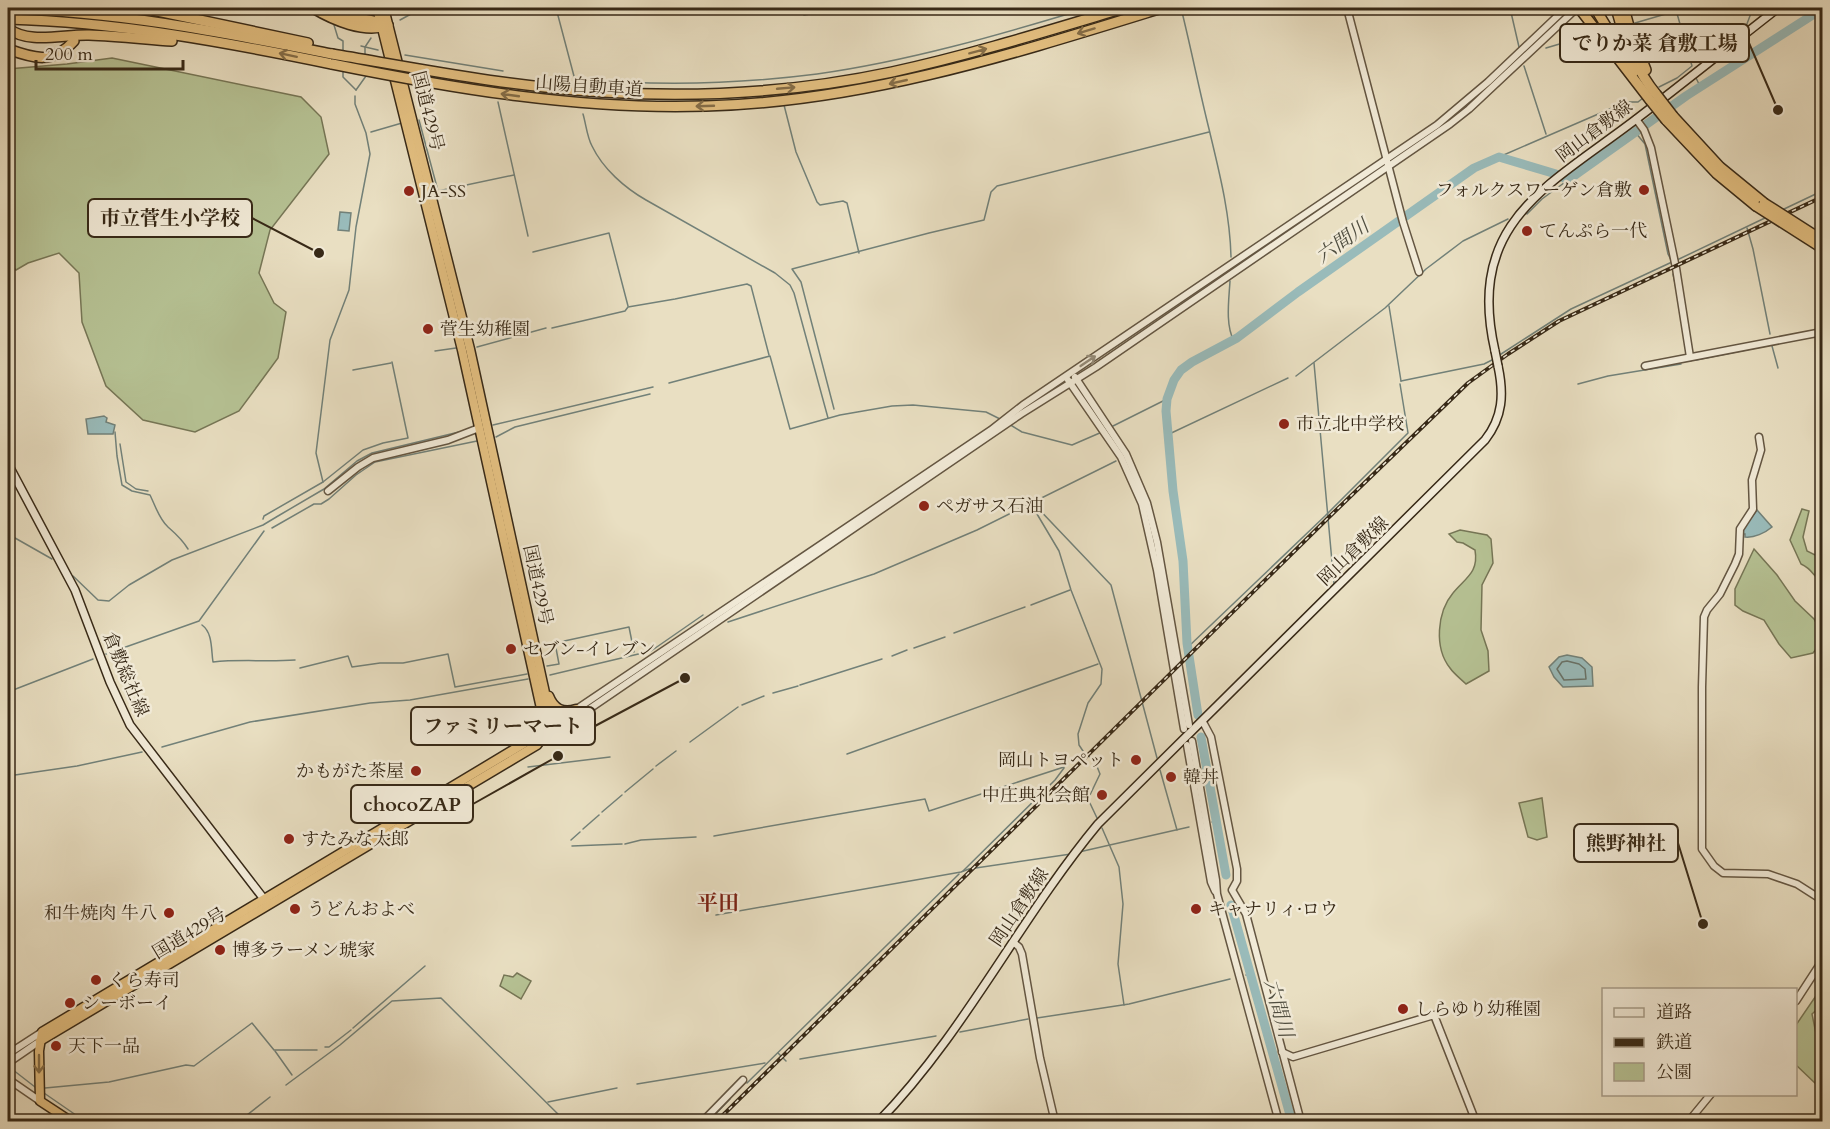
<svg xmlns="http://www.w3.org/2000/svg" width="1830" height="1129" font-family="Cardo,'Noto Serif JP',serif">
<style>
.green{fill:#b6c294;stroke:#767656;stroke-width:1.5}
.water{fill:#99bbba;stroke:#728179;stroke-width:1.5}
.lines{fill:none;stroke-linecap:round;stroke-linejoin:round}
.shore{stroke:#687268;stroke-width:1.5}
.stream{stroke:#728179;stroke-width:1.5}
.river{stroke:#99bbba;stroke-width:9}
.tertiary-casing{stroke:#645642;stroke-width:9}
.secondary-casing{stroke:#372917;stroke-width:10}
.trunk-casing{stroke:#372917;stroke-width:11}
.motorway-casing{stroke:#372917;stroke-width:12}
.tertiary{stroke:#f1ead7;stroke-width:6}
.secondary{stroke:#f1ead7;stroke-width:7}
.trunk{stroke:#e4c081;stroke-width:8}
.motorway{stroke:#e4c081;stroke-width:9}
.rail-casing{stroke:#372917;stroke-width:4}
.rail{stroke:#f1ead7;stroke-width:1.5;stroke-dasharray:4.5;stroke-linecap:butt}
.secondary-bridge-casing{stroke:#372917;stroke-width:10;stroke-linecap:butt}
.motorway-bridge-casing{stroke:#372917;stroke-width:12;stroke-linecap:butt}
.secondary-bridge{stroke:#f1ead7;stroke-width:7}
.motorway-bridge{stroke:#e4c081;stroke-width:9}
.oneway{stroke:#856d47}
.oneway2{stroke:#948a77}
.poi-dot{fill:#8f2418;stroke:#f1ead7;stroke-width:2}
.labels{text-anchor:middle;stroke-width:5;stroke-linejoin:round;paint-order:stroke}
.street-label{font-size:18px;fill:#372917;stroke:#f1ead7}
.poi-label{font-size:18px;fill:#372917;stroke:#f1ead7;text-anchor:start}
.water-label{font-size:20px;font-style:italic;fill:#504e40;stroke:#f1ead7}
.quarter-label{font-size:21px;font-weight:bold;fill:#7a1f14;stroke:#f1ead7}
.leader{fill:none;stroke:#372917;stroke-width:2}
.callout-dot{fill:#372917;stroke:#f1ead7;stroke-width:2}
.callout{fill:#f1ead7;stroke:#372917;stroke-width:2}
.callout-label{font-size:20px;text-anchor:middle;font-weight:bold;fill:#372917}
</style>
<rect width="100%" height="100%" fill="#e9dfc2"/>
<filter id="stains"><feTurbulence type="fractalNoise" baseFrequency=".00333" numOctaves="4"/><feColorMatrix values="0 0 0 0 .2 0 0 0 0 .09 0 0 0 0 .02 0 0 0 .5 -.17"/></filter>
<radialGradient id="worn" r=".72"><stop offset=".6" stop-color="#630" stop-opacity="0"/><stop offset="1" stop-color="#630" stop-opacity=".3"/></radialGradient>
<g class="green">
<path d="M112 58 301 97 321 117 329 154 270 230 259 273 274 303 286 312 278 358 239 411 195 432 143 420 106 386 82 322 79 273 59 253 28 263 16 270 8 262V69L67 64Z"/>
<path d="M1802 509 1809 511 1803 537 1807 551 1815 555 1822 554V582C1812 576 1814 570 1801 564L1790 540Z"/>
<path d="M1460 530 1487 535 1491 539 1493 563 1482 585 1481 630 1488 651 1489 671 1466 684C1461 679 1454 674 1450 668 1434 648 1437 612 1453 593 1465 578 1479 573 1475 550L1463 543 1457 542 1449 534Z"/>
<path d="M1754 549 1777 575 1795 601 1814 619 1822 634V641L1813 653 1791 658 1779 644 1764 620 1743 611 1735 605V589Z"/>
<path d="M1542 798 1547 837 1537 840 1528 837 1519 803Z"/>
<path d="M517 973 531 981 521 999 500 986 504 975 513 977Z"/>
<path d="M1822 987V1005L1812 1014 1822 1063V1084H1816L1796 1065V1025Z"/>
</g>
<g class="water">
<path d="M340 212 351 213 349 231 338 230Z"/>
<path d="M104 416 107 418 106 422 115 425 113 434H88L86 419Z"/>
<path d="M1757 510 1772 527C1765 533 1754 538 1745 537V534H1742L1743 529Z"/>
<path d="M1567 655 1582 658 1592 667 1593 686 1563 687 1554 677 1549 667 1559 657Z"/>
</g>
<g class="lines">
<path class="shore" d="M1567 661 1579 664 1585 669 1586 679 1564 680 1557 669 1562 662Z"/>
<g class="stream">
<path d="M556 8 575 80"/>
<path d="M802 8 804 15 845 8"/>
<path d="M1181 8C1191 48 1199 89 1209 129 1219 171 1230 213 1231 257"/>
<path d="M1510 8 1519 47"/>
<path d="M400 20 422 8"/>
<path d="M1635 23 1686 8"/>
<path d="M334 25 338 38 343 41V51"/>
<path d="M1745 29 1753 8"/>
<path d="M361 46 378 50"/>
<path d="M1546 48 1590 35"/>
<path d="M405 55 503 71"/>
<path d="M365 57V47L371 38"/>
<path d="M1741 61 1738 53 1742 39"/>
<path d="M1524 66 1546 134"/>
<path d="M343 71V77L356 90"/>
<path d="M1695 76 1700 86"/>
<path d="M579 79C658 86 739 84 817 74 909 61 999 35 1088 8"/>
<path d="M1659 87 1677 78 1692 66 1676 10"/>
<path d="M356 90 366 76V74"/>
<path d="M498 102 528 236"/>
<path d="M784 105 796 152 817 202 820 205 843 201 847 203 859 253"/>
<path d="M583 114C586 124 587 137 592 146 603 169 625 188 646 200L775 273 790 285 794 293 828 418"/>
<path d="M419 120 438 191 514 175"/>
<path d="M371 132 402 123"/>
<path d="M1635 132 1645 144 1668 254 1672 262"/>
<path d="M1499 157 1626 102H1638L1643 98"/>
<path d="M1782 210 1822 191"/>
<path d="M1527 214 1542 199 1568 180"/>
<path d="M1747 228 1753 249 1770 334"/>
<path d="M533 252 609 233 628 306"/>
<path d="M1677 260 1767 217"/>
<path d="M1673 274 1678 297"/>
<path d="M1230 281C1229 299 1225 325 1234 341"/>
<path d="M1389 306 1401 381"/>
<path d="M552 328 625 311 628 307 675 299 747 284 751 286 769 355"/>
<path d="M1772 346 1778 368"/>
<path d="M477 347 546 328"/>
<path d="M435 351 456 348"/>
<path d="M1498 356 1571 309 1672 262"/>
<path d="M1696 360 1822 335"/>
<path d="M1314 363 1334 584"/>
<path d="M353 370 391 363"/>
<path d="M1296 376 1385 308 1426 269 1463 241 1508 219"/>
<path d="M1401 381 1484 364 1494 359"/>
<path d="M669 383 770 356 790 429 840 415 892 406 913 405 986 412 1002 420"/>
<path d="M1578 384 1608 376 1681 364"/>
<path d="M834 409 801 282 792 269 929 233 984 220 991 192 997 186 1209 132"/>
<path d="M1009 424 1022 432 1072 445 1102 432"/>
<path d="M493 425 653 387"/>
<path d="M1111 427 1167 399"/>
<path d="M115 432 117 456 122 485 132 491 150 495C155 505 159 519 168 527 176 534 182 539 188 549"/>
<path d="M1165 436 1288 378"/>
<path d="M496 437 515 427 650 394"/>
<path d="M120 444 126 482 136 489 148 491"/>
<path d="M323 482 316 453 330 340 349 290 356 227 370 154 366 133 355 104V96"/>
<path d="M1032 502 1111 585 1157 758"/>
<path d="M1040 511 1037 514 1059 551 1071 590 1102 669 1101 684 1088 703 1078 734 1079 745 1083 751"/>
<path d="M263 519 264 516 323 482 363 450 383 443 408 438 392 362"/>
<path d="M272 528 314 504H321L329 499 356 475 375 462 477 441"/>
<path d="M8 534 52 559"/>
<path d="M73 576 98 600 109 601 129 585 172 560 263 525 278 516 324 489 357 461 372 453 459 432"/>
<path d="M1031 605 1070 590"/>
<path d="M728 622 874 574 977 530 1116 461"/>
<path d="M202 625C213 633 211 650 213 662 240 659 267 662 295 660"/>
<path d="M954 633 1025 607"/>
<path d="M1188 647 1325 516 1408 433 1400 384"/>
<path d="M914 648 945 637"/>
<path d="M106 654 199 621 264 531"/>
<path d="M892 656 907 650"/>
<path d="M547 666 559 664 555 643 629 627 634 652"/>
<path d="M300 668 348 656 352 667 380 663H403L448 654 455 687 527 674"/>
<path d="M550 675 651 651 703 615"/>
<path d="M800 685 882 659"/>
<path d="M8 692 93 659"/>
<path d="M773 693 798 686"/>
<path d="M742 705 764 696"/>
<path d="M690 742 738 707"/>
<path d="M162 747 250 722 370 703 410 700 528 679"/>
<path d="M847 754 1098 664"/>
<path d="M1087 754 1096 764 1100 774 1088 799 1097 818"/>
<path d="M656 766 676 751"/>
<path d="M528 767 610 757"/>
<path d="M1160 770 1177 830"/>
<path d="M8 776 77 766 142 752"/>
<path d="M625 792 653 769"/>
<path d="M602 812 622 795"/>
<path d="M1212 822H1216"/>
<path d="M1102 828 1119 867 1123 904 1118 964 1124 1005"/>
<path d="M583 829 599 815"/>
<path d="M714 836 925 799 929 811 1064 767"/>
<path d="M571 840 580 832"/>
<path d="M625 844 641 840 696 837"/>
<path d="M572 846 622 844"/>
<path d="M1079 852 1189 827"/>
<path d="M963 871 1055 780 1064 768"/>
<path d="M716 915 961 872 969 869 1071 854"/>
<path d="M1246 975 1250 974"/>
<path d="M1037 1018 1129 1004 1230 979"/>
<path d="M353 1028 425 966"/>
<path d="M960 1032 1028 1019"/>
<path d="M325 1047H329L351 1030"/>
<path d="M275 1051 292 1075"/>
<path d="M778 1053 786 1061"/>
<path d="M800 1059 936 1036"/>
<path d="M8 1066 35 1087"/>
<path d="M747 1083 959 874"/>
<path d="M637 1084 765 1063"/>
<path d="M286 1085 340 1045 392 1001 441 998 566 1122"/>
<path d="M45 1088 109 1082 186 1065 194 1066 252 1023 274 1050H317"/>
<path d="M44 1093 86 1122"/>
<path d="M548 1102 617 1088"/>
<path d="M238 1122 270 1097"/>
<path d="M708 1122 730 1099"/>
</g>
<g class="river">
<path d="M1198 715 1187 643 1183 561 1173 491 1166 411 1167 399 1174 380 1181 370 1192 362 1237 338 1298 292 1474 168 1499 157 1556 174 1568 180 1686 96 1822 9"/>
<path d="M1201 737 1226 875"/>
<path d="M1231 905 1292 1122"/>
</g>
<defs>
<g id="tertiary">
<path d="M1347 8 1403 222 1419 272"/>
<path d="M1636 119 1644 130 1651 148 1676 268 1690 357"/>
<path d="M1645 366 1822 332"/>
<path d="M1075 377 1126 454 1147 503 1157 542 1189 725"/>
<path d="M1068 380 1121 457 1142 504 1157 570 1184 729"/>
<path d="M1759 437 1761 450 1752 480 1753 509 1740 529 1739 554 1735 564 1720 594 1707 610 1704 617 1702 687V849L1714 866 1723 873 1768 874 1797 884 1822 900"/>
<path d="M328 491 358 467 373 458 448 440 479 428"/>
<path d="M1203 722 1211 737 1237 869V881L1232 890 1246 914 1301 1122"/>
<path d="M556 723 991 430 1023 405 1437 125 1488 82 1566 8"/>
<path d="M1192 741 1216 880 1217 894 1279 1122"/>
<path d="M541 742 1021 414 1096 367 1450 124 1469 109 1577 8"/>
<path d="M1187 745 1211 882 1215 891"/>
<path d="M1013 942 1019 947 1022 954 1040 1058 1055 1122"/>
<path d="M1796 1001 1822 961"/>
<path d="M1282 1052 1293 1057 1434 1015 1476 1122"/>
<path d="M8 1054 42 1032"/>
<path d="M8 1063 40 1041"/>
<path d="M8 1079 40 1101"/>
<path d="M702 1122 743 1080"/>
<path d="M1688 1122 1711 1094"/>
</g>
<g id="secondary">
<path d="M1495 351C1465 220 1551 185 1639 117 1686 81 1732 44 1778 8"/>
<path d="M8 464 75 590 110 682 130 725 267 903"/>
<path d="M878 1122C965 1033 1019 919 1098 824L1485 440C1503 417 1504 394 1498 366"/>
</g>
<g id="trunk">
<path d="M549 696C554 709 563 713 576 709"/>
<path d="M546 722 553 725 570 721"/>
<path d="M40 1041 537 745C555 725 547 703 542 679L470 349 384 8"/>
<path d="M72 1122 40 1101 39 1051 42 1032 533 738 542 726V713L462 350 377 8"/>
</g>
<g id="motorway">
<path d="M143 8 308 43"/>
<path d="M313 8C333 20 365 34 388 25"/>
<path d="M1579 8 1650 100"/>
<path d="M1595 8 1634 72"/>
<path d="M1616 8C1624 38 1636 70 1656 94"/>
<path d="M1624 8 1630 30 1646 70"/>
<path d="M8 9C117 11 225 33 332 54"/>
<path d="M338 14 383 23"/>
<path d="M8 19C117 22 225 42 332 64"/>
<path d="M8 28C28 45 64 34 89 35 116 36 144 39 172 41"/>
<path d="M8 49C35 59 53 64 74 41"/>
<path d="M1673 116 1720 167 1764 203"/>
<path d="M1666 120 1716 173 1756 206"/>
</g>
</defs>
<use href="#tertiary" class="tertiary-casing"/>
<use href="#secondary" class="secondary-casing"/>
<use href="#trunk" class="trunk-casing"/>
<use href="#motorway" class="motorway-casing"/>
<use href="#tertiary" class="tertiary"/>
<use href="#secondary" class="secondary"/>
<use href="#trunk" class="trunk"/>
<use href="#motorway" class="motorway"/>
<defs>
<path id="rail" d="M716 1122 1327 519 1468 383 1508 354 1559 321 1822 197"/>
</defs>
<use href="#rail" class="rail-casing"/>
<use href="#rail" class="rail"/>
<defs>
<path id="secondary-bridge" d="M1495 351 1498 366"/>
<g id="motorway-bridge">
<path d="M332 54C421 69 511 87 602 92 698 98 798 92 892 72 970 55 1047 31 1124 8"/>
<path d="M332 64C456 89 580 110 706 106 863 102 1013 54 1162 8"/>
<path d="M1656 94 1673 116"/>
<path d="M1650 100 1666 120"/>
<path d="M1764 203 1822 240"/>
<path d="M1756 206 1822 248"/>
</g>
</defs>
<use href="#secondary-bridge" class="secondary-bridge-casing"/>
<use href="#motorway-bridge" class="motorway-bridge-casing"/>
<use href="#secondary-bridge" class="secondary-bridge"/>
<use href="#motorway-bridge" class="motorway-bridge"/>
</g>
<defs><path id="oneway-shaft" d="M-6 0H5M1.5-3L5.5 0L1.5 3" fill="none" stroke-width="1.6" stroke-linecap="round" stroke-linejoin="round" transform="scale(1.5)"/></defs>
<g class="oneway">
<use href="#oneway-shaft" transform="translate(1086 31) rotate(163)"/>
<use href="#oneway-shaft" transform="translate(978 51) rotate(-15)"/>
<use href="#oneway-shaft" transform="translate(288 55) rotate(-168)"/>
<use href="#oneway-shaft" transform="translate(898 82) rotate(167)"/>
<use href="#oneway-shaft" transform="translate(786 88) rotate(-5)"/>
<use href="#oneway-shaft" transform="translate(510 95) rotate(-172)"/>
<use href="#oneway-shaft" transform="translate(705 106) rotate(178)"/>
<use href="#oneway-shaft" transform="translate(39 1064) rotate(90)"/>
</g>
<use class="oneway2" href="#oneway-shaft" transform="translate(1088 361) rotate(-34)"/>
<g class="poi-dot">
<circle cx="1644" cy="190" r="6"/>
<circle cx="409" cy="191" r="6"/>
<circle cx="1527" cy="231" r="6"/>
<circle cx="428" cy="329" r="6"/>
<circle cx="1284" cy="424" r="6"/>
<circle cx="924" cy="506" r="6"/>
<circle cx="511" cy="649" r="6"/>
<circle cx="1136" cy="760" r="6"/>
<circle cx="416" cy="771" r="6"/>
<circle cx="1171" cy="777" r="6"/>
<circle cx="1102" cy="795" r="6"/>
<circle cx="289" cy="839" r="6"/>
<circle cx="295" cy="909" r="6"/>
<circle cx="1196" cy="909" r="6"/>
<circle cx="169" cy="913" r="6"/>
<circle cx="220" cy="950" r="6"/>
<circle cx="96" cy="980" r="6"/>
<circle cx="70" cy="1003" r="6"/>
<circle cx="1403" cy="1009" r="6"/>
<circle cx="56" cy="1046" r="6"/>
</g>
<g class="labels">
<g class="street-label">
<text transform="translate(589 86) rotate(4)" y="6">山陽自動車道</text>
<text transform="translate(428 111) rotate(76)" y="6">国道429号</text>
<text transform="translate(1594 131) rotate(-37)" y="6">岡山倉敷線</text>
<text transform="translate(1353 551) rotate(-44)" y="6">岡山倉敷線</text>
<text transform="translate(538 585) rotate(78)" y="6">国道429号</text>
<text transform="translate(126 674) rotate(67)" y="6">倉敷総社線</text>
<text transform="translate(1019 907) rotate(-56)" y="6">岡山倉敷線</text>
<text transform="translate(189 933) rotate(-31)" y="6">国道429号</text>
</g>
<g class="poi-label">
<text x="1632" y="196" text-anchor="end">フォルクスワーゲン倉敷</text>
<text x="421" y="197">JA-SS</text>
<text x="1539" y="237">てんぷら一代</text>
<text x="440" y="335">菅生幼稚園</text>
<text x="1296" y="430">市立北中学校</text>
<text x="936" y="512">ペガサス石油</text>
<text x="523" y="655">セブン-イレブン</text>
<text x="1124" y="766" text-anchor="end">岡山トヨペット</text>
<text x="404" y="777" text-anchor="end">かもがた茶屋</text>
<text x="1183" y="783">韓丼</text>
<text x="1090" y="801" text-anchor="end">中庄典礼会館</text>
<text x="301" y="845">すたみな太郎</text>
<text x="307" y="915">うどんおよべ</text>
<text x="1208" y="915">キャナリィ·ロウ</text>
<text x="157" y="919" text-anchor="end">和牛焼肉 牛八</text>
<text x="232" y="956">博多ラーメン琥家</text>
<text x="108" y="986">くら寿司</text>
<text x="82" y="1009">シーボーイ</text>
<text x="1415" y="1015">しらゆり幼稚園</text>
<text x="68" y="1052">天下一品</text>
</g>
<g class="water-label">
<text transform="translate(1342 241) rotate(-36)" y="7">六間川</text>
<text transform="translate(1279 1008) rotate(74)" y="7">六間川</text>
</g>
<g class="quarter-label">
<text x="718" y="910">平田</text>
</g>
</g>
<path class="leader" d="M1778 110L1749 43M319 253L252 218M685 678L595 726M558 756L473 804M1703 924L1678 843"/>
<g class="callout-dot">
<circle cx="1778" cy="110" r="6"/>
<circle cx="319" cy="253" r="6"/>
<circle cx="685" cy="678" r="6"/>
<circle cx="558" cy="756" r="6"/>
<circle cx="1703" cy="924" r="6"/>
</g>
<g class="callout">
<rect x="1560" y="24" width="189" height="38" rx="6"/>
<rect x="88" y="199" width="164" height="38" rx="6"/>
<rect x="411" y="707" width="184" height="38" rx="6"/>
<rect x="351" y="785" width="122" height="38" rx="6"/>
<rect x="1574" y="824" width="104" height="38" rx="6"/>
</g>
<g class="callout-label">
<text x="1655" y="50">でりか菜 倉敷工場</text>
<text x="170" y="225">市立菅生小学校</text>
<text x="503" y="733">ファミリーマート</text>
<text x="412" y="811">chocoZAP</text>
<text x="1626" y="850">熊野神社</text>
</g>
<rect width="1830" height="1129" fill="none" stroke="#e9dfc2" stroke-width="30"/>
<rect x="9" y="9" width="1812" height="1111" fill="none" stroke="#372917" stroke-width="3"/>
<rect x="15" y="15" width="1800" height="1099" fill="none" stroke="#372917" stroke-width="1.5"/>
<rect x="1602" y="988" width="195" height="108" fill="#f1ead7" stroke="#a79d8a" stroke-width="1.5"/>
<rect x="1614" y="1008" width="30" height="9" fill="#f1ead7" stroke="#a79d8a" stroke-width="1.5"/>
<text x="1656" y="1018" font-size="18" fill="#372917">道路</text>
<rect x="1614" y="1038" width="30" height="9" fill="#372917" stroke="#a79d8a" stroke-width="1.5"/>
<text x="1656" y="1048" font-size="18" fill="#372917">鉄道</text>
<rect x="1614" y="1063" width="30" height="18" fill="#b6c294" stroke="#a79d8a" stroke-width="1.5"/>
<text x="1656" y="1078" font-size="18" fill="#372917">公園</text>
<path d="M36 60v9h147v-9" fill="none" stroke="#372917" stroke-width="3"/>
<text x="45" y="60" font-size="18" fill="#372917" stroke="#f1ead7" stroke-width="4.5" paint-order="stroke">200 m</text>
<rect width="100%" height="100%" filter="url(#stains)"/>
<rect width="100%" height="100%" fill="url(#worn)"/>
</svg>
